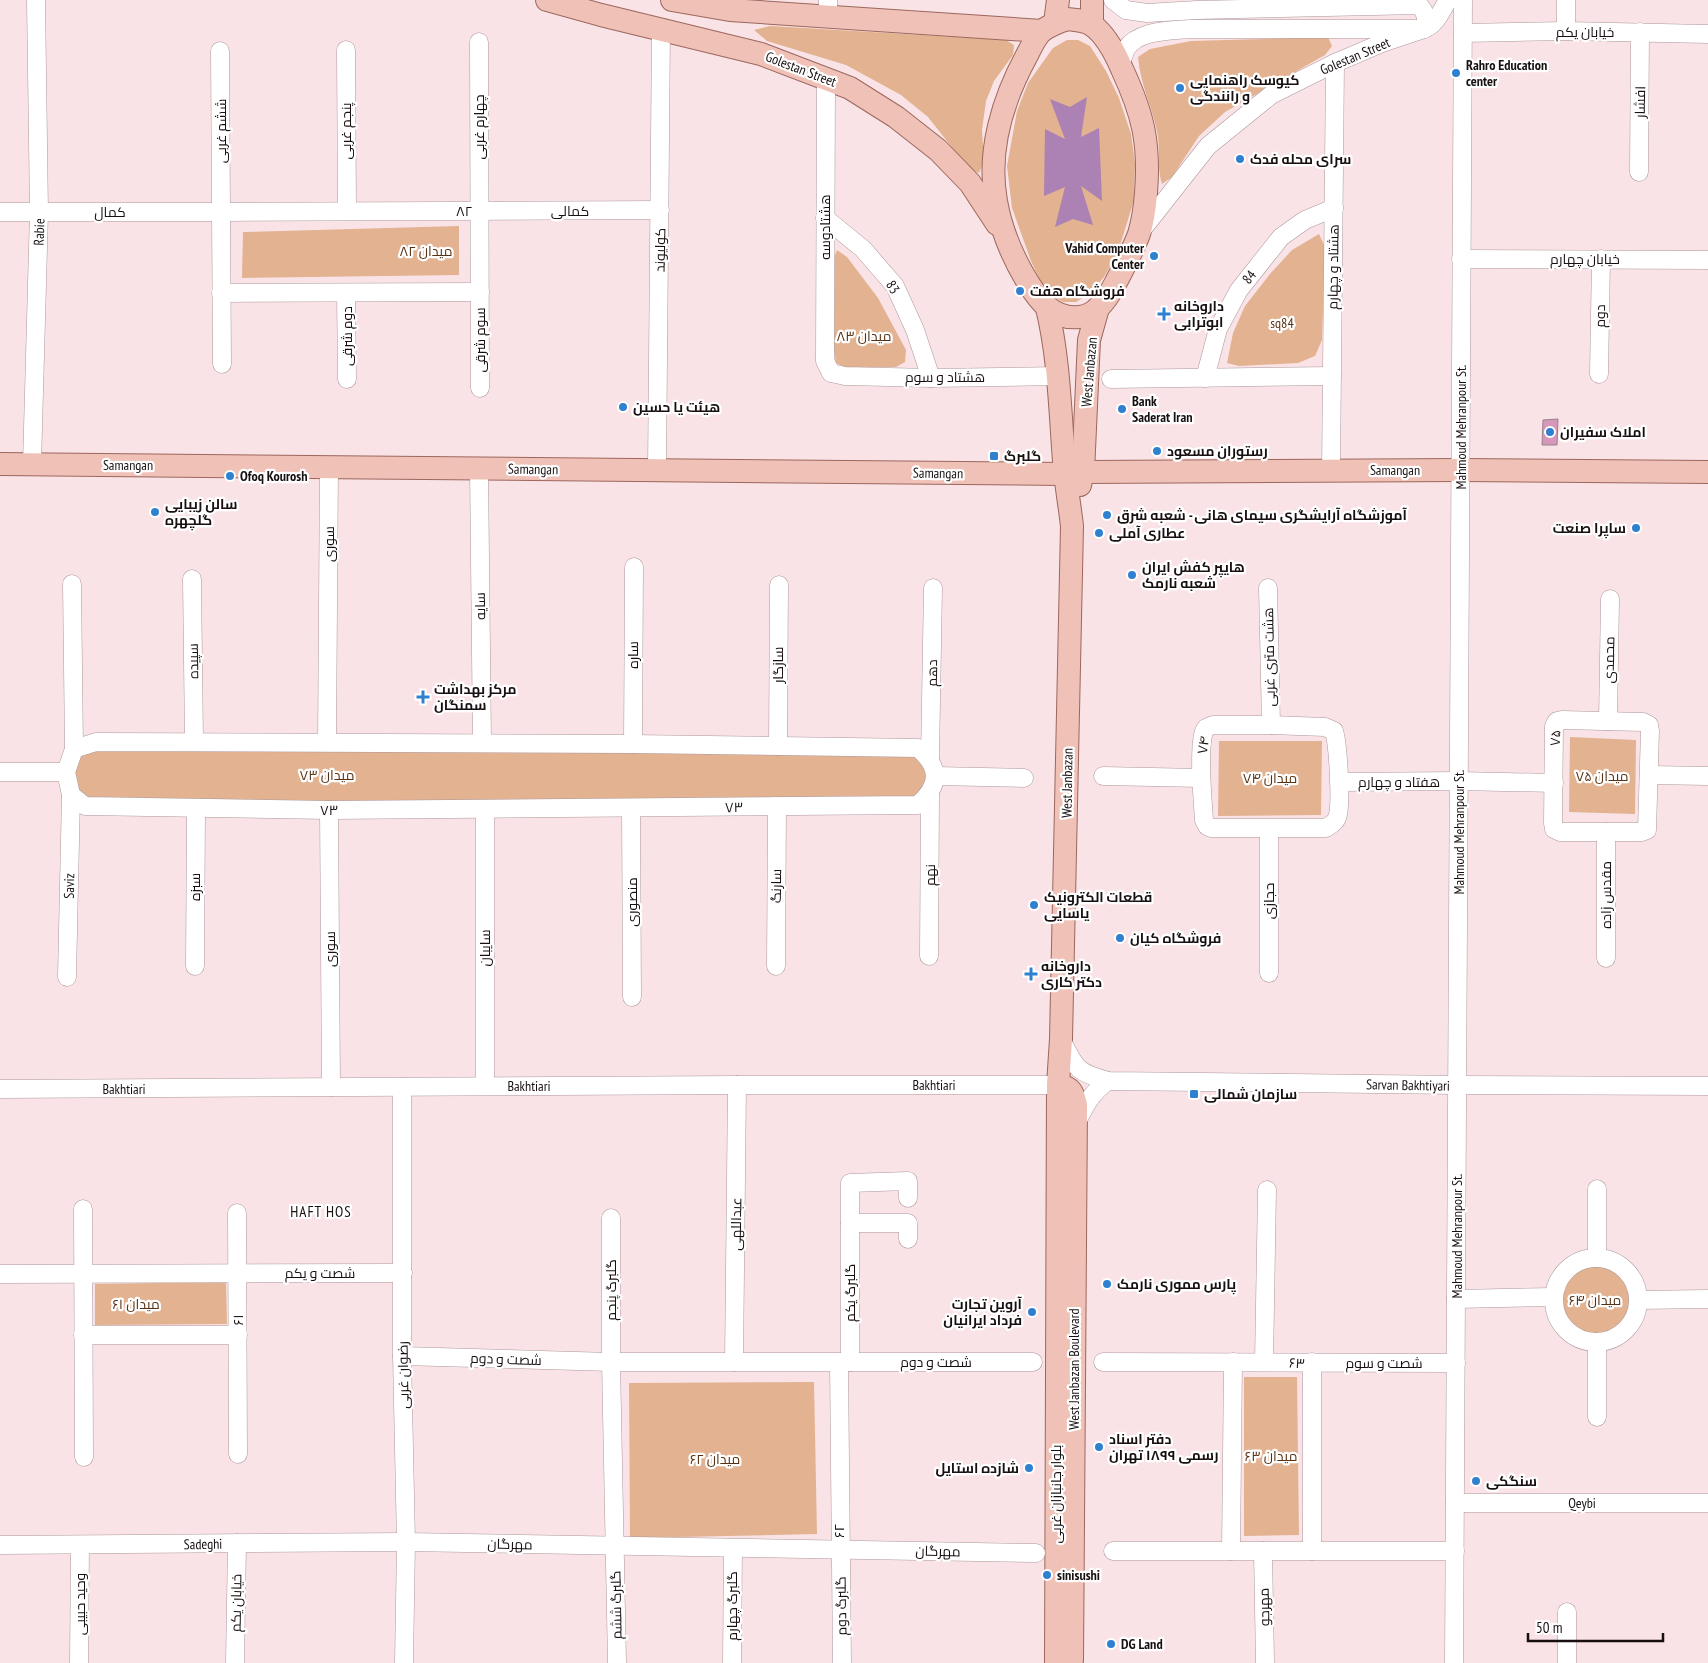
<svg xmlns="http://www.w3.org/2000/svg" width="1708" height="1663" font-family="'PT Sans Narrow',Cairo,sans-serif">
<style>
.green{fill:#e2b291}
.water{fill:#ac81b3}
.building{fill:#d797ba;stroke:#95838c}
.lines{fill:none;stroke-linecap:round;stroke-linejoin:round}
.minor-casing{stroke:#ad989b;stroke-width:19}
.major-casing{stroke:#9c675d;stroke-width:24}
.minor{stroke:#fff;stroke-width:18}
.major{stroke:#efc1b7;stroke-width:22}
.poi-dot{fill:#2f80cf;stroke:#fff;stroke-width:2}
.labels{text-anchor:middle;stroke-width:4.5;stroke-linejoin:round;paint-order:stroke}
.street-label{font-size:14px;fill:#170f10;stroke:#fff}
.poi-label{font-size:14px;font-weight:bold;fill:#170f10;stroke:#fff;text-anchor:start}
.park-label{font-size:14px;fill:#573112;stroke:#fff}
.neighbourhood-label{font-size:15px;letter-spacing:1px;fill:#170f10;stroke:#fff}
</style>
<rect width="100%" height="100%" fill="#fae3e6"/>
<g class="green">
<path d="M770 26 1006 40 1014 45 1013 55 994 81 986 101 982 130 984 161 979 173 969 169 928 117 901 95 846 65 767 41 754 30Z"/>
<path d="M1328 37 1332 46 1325 55 1225 112 1199 136 1172 177 1162 184C1157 169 1160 153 1158 137 1154 110 1140 85 1138 57L1150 49 1191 41Z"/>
<path d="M1067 40H1078L1090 46 1106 71 1119 98 1131 134 1135 163 1134 200 1118 252 1104 277 1090 294 1076 302H1063L1050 295 1040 280 1031 261 1012 208 1007 166 1017 111 1028 83 1053 48Z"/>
<path d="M459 226V275L242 278 243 232Z"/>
<path d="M1319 234 1325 247 1322 340 1315 356 1298 363 1239 366 1227 363 1233 333 1245 306 1270 274 1292 250Z"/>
<path d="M837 250 847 257 878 298 906 350 905 362 896 367H844L836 363 834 349 833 260Z"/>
<path d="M1570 737 1636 740 1635 814 1569 812Z"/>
<path d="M1219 741H1322L1321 815 1218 816Z"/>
<path d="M918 748 936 776 918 805 85 806 71 793 74 749Z"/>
<circle cx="1596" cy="1300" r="36"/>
<path d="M226 1282 227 1324 95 1325V1284Z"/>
<path d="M1244 1377H1297L1299 1535 1244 1536Z"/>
<path d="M814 1382 817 1534 630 1538 629 1383Z"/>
</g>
<path class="water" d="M1087 97 1081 137 1099 128 1102 201 1081 186 1093 225 1073 219 1055 227 1065 187 1044 196 1045 129 1065 139 1050 99 1070 107Z"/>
<path class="building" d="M1558 419 1557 445H1542L1543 420Z"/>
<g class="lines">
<defs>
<g id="minor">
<path d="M1113 0 1126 10 1147 13 1197 10 1419 5C1426 13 1428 19 1424 29L1382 43 1335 63 1271 95 1208 146 1141 231"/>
<path d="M1566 0V31"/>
<path d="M828 17V0"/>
<path d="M1463 33 1566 31 1708 34"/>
<path d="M479 42 480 388"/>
<path d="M346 50 347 211"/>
<path d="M1120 64C1122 60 1124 54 1126 49 1138 30 1169 31 1189 29H1424C1437 24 1441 11 1448 0"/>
<path d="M826 79 825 361 831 373 845 376 931 378 1059 376"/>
<path d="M1639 172 1640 32"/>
<path d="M0 212H221L220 51"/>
<path d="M825 218 863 249 895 286 915 330 931 378"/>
<path d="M1461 259 1708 260"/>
<path d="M221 293 480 292"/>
<path d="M346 293 347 379"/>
<path d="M222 364 221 212 660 210"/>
<path d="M1599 374 1601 259"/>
<path d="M1205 378 1218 329 1239 290 1281 237 1305 220 1334 208"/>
<path d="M1111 379 1332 376"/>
<path d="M32 464 39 212 36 0"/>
<path d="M479 468 482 743"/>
<path d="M657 470 661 30"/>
<path d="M1331 471 1335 63"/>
<path d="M192 579 194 742"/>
<path d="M72 584 74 749"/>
<path d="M1268 588 1271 725"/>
<path d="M1562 720 1643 722 1649 725 1650 731 1647 830 1642 832H1560L1554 829 1553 823 1554 726 1557 721Z"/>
<path d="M1608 721 1610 599"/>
<path d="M1213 725H1271L1325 727 1334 731C1338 744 1342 805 1337 818 1335 823 1330 825 1326 828H1211L1207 826 1204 820C1203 806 1197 736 1206 728 1208 727 1210 726 1213 725Z"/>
<path d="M96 742 633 744 918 748C941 768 940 785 918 805L329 810 85 806 71 795 66 772 74 749Z"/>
<path d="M327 742 329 467"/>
<path d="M633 744 634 567"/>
<path d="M778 746 779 585"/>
<path d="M930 758 933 588"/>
<path d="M0 772H66"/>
<path d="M1649 775 1708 776"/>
<path d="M936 776 1024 778"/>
<path d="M1103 776 1201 778"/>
<path d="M1339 782 1459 781 1554 783"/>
<path d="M631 808 632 997"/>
<path d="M485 809V1086"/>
<path d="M329 810 331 1087"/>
<path d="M1269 829V973"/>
<path d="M1606 832V958"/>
<path d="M929 956 930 794"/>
<path d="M195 966 196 809"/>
<path d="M776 966 777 806"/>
<path d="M67 977 71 795"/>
<path d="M1061 1039C1076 1068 1075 1072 1108 1081L1458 1085 1708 1086"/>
<path d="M402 1087V1356L406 1542 404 1663"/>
<path d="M0 1089 737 1085H1058"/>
<path d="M1077 1122C1085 1105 1092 1092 1108 1081"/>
<path d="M1597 1189V1258"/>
<path d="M83 1209 84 1457"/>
<path d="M237 1213 238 1454"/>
<path d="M611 1218V1362L617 1663"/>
<path d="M850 1223H908V1239"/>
<circle cx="1596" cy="1300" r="42"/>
<path d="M0 1274 403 1273"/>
<path d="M1456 1299 1554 1297"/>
<path d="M1638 1300 1708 1299"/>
<path d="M83 1335H238"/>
<path d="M402 1356 611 1362H1033"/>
<path d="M734 1362 737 1085"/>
<path d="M850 1362V1183L908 1181V1198"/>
<path d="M1103 1362 1456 1363"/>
<path d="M1264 1362 1267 1190"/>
<path d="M1312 1362V1551"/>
<path d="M839 1363 842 1663"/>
<path d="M1597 1417V1342"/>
<path d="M1455 1503H1708"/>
<path d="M0 1545 406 1542 1036 1553"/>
<path d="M1113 1551H1455"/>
<path d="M1231 1551 1233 1362"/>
<path d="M1263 1551 1265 1663"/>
<path d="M79 1663 80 1545"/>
<path d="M235 1663 237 1543"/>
<path d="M732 1663 733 1548"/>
<path d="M1454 1663 1463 0"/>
<path d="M1567 1663V1612"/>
</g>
<g id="major">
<path d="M547 0 601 15 761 54 850 88 896 117 938 150 970 183 997 224"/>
<path d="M672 0 730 10 1042 31"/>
<path d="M1092 0V25"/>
<path d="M1067 19C1075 20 1085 20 1092 25 1105 34 1116 55 1122 69 1143 114 1150 143 1146 193 1145 206 1143 221 1139 234 1133 250 1124 267 1116 282 1109 296 1097 316 1079 317 1054 320 1039 301 1027 281 1012 256 1001 230 996 201 987 151 1003 99 1027 55 1031 47 1036 36 1043 30 1051 25 1058 22 1067 19Z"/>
<path d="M1055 23 1058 0"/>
<path d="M1047 308C1060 362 1060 417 1065 473 1067 491 1070 508 1072 526L1061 1039 1058 1085 1056 1663"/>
<path d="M0 464 1065 474"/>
<path d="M1083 472 1460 470 1708 472"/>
<path d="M1080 485 1083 472 1089 340 1098 308"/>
<path d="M1058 1085C1071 1087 1073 1092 1076 1105L1072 1660"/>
</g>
</defs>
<use href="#minor" class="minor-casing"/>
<use href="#major" class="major-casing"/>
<use href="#minor" class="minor"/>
<use href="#major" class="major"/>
</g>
<g class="poi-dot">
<circle cx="1456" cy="73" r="5"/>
<circle cx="1180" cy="88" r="5"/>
<circle cx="1240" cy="159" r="5"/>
<circle cx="1154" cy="256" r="5"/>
<circle cx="1020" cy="291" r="5"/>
<path d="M1161.5 306.5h5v5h5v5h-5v5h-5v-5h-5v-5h5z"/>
<circle cx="623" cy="407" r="5"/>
<circle cx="1122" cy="409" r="5"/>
<circle cx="1550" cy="432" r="5"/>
<circle cx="1157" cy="451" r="5"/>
<rect x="989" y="451" width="10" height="10" rx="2.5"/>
<circle cx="230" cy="476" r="5"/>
<circle cx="155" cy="512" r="5"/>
<circle cx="1107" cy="515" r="5"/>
<circle cx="1636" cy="528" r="5"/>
<circle cx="1099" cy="533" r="5"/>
<circle cx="1132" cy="575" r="5"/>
<path d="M420.5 689.5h5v5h5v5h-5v5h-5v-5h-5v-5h5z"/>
<circle cx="1034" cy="905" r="5"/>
<circle cx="1120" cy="938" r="5"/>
<path d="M1028.5 966.5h5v5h5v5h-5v5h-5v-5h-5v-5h5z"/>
<rect x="1189" y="1089" width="10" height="10" rx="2.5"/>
<circle cx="1107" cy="1284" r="5"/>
<circle cx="1032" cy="1312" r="5"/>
<circle cx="1099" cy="1447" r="5"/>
<circle cx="1029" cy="1468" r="5"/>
<circle cx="1476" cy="1481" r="5"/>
<circle cx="1047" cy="1575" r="5"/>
<circle cx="1111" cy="1644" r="5"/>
</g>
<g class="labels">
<g class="street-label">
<text x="1585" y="37">خیابان یکم</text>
<text transform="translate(1355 56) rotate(-23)" y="5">Golestan Street</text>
<text transform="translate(801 69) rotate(21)" y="5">Golestan Street</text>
<text transform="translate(1640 102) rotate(-89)" y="5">افشار</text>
<text transform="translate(479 127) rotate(-90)" y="5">چهارم غربی</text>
<text transform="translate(221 131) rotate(-90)" y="5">ششم غربی</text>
<text transform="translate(346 131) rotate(-90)" y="5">پنجم غربی</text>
<text x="464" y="216">۸۲</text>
<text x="570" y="216">کمالی</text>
<text x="110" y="217">کمال</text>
<text transform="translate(825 227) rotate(-90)" y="5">هشتادوسه</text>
<text transform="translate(39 232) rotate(-88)" y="5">Rabie</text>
<text transform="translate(660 250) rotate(-89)" y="5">کولیوند</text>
<text x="1585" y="264">خیابان چهارم</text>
<text transform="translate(1333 267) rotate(-89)" y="5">هشتاد و چهارم</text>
<text transform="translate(1249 277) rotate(-52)" y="5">84</text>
<text transform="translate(893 287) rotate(58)" y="5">83</text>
<text transform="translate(1600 316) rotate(-89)" y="5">دوم</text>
<text transform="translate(347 336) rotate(-90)" y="5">دوم شرقی</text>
<text transform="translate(480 340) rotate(-90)" y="5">سوم شرقی</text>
<text transform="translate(1089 372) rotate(-85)" y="5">West Janbazan</text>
<text x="945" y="382">هشتاد و سوم</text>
<text transform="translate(1461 427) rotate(-90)" y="5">Mahmoud Mehranpour St.</text>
<text x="128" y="470">Samangan</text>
<text transform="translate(533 469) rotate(1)" y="5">Samangan</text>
<text x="1395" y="475">Samangan</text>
<text transform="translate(938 473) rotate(1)" y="5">Samangan</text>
<text transform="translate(329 544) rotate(-90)" y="5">سوری</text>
<text transform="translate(480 606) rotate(-91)" y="5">سایه</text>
<text transform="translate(633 655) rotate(-90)" y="5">ساره</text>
<text transform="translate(1269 657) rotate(-91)" y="5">هشت متری غربی</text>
<text transform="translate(1609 660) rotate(-89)" y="5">محمدی</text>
<text transform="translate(193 661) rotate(-91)" y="5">سپیده</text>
<text transform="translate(778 665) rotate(-90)" y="5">سازگار</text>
<text transform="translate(932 673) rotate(-89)" y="5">دهم</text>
<text transform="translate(1555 738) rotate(-86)" y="5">۷۵</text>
<text transform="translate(1203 745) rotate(-83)" y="5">۷۴</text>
<text x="1399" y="787">هفتاد و چهارم</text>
<text transform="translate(1067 783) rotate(-89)" y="5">West Janbazan</text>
<text transform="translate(734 807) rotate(-1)" y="5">۷۳</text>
<text x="329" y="815">۷۳</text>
<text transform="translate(1459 832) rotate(-90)" y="5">Mahmoud Mehranpour St.</text>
<text transform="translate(930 875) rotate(-90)" y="5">نهم</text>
<text transform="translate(69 886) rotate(-89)" y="5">Saviz</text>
<text transform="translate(776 886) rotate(-89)" y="5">سارنگ</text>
<text transform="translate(195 887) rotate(-90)" y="5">سبزه</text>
<text transform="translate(1606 895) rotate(-90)" y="5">مقدس زاده</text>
<text transform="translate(1269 901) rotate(-90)" y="5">حجازی</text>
<text transform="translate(632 902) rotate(-90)" y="5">منصوری</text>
<text transform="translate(485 948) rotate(-90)" y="5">سایبان</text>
<text transform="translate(330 949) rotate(-90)" y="5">سوری</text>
<text x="934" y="1090">Bakhtiari</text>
<text transform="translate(1408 1085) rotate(1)" y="5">Sarvan Bakhtiyari</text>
<text x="529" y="1091">Bakhtiari</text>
<text x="124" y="1094">Bakhtiari</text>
<text transform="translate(736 1224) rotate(-89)" y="5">عبداللهی</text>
<text transform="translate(1457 1236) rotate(-90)" y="5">Mahmoud Mehranpour St.</text>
<text x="320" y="1278">شصت و یکم</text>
<text transform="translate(611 1290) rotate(-90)" y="5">گلبرگ پنجم</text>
<text transform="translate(850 1293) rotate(-90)" y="5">گلبرگ یکم</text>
<text transform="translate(238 1320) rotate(-90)" y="5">۶۱</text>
<text transform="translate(506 1359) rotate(2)" y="5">شصت و دوم</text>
<text x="936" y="1367">شصت و دوم</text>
<text transform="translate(1297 1363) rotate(3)" y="5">۶۳</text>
<text x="1384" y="1368">شصت و سوم</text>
<text transform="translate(1074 1369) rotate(-90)" y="5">West Janbazan Boulevard</text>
<text transform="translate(403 1375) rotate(-91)" y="5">رضوان غربی</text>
<text transform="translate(1056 1494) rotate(-90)" y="5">بلوار جانبازان غربی</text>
<text x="1582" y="1508">Qeybi</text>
<text transform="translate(839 1531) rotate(-90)" y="5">۶۲</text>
<text transform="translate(203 1544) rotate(-1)" y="5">Sadeghi</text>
<text transform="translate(510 1544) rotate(1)" y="5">مهرگان</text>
<text transform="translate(938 1551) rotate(1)" y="5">مهرگان</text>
<text transform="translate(236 1603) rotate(-89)" y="5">خیابان یکم</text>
<text transform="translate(80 1604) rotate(-90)" y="5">وحید حبیبی</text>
<text transform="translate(616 1605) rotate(-91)" y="5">گلبرگ ششم</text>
<text transform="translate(732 1606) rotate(-90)" y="5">گلبرگ چهارم</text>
<text transform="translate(841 1606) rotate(-91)" y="5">گلبرگ دوم</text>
<text transform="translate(1264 1607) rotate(-91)" y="5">مهرجو</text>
</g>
<g class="poi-label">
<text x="1466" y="70">Rahro Education<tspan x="1466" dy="16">center</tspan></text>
<text x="1190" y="85">کیوسک راهنمایی<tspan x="1190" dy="16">و رانندگی</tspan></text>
<text x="1250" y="164">سرای محله فدک</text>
<text x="1144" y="253" text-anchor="end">Vahid Computer<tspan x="1144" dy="16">Center</tspan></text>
<text x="1030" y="296">فروشگاه هفت</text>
<text x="1174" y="311">داروخانه<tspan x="1174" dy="16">ابوترابی</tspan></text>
<text x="1132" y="406">Bank<tspan x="1132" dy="16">Saderat Iran</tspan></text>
<text x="633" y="412">هیئت یا حسین</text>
<text x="1560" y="437">املاک سفیران</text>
<text x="1167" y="456">رستوران مسعود</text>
<text x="1004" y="461">گلبرگ</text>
<text x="240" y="481">Ofoq Kourosh</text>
<text x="165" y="509">سالن زیبایی<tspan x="165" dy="16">گلچهره</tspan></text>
<text x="1117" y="520">آموزشگاه آرایشگری سیمای هانی - شعبه شرق</text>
<text x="1626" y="533" text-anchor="end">ساپرا صنعت</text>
<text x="1109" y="538">عطاری آملی</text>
<text x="1142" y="572">هایپر کفش ایران<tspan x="1142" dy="16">شعبه نارمک</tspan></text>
<text x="434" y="694">مرکز بهداشت<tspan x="434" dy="16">سمنگان</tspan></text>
<text x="1044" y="902">قطعات الکترونیک<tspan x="1044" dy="16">یاسایی</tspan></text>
<text x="1130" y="943">فروشگاه کیان</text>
<text x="1041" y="971">داروخانه<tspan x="1041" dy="16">دکتر کاری</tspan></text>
<text x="1204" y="1099">سازمان شمالی</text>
<text x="1117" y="1289">پارس مموری نارمک</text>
<text x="1022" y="1309" text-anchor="end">آروین تجارت<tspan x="1022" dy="16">فرداد ایرانیان</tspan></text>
<text x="1109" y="1444">دفتر اسناد<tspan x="1109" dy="16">رسمی ۱۸۹۹ تهران</tspan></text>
<text x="1019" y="1473" text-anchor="end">شازده استایل</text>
<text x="1486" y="1486">سنگکی</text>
<text x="1057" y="1580">sinisushi</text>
<text x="1121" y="1649">DG Land</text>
</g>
<g class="park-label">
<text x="426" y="256">میدان ۸۲</text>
<text x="1282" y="328">sq84</text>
<text x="864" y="341">میدان ۸۳</text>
<text x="327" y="780">میدان ۷۳</text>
<text x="1602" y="781">میدان ۷۵</text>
<text x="1270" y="783">میدان ۷۴</text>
<text x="1595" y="1305">میدان ۶۴</text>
<text x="136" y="1309">میدان ۶۱</text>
<text x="1271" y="1461">میدان ۶۳</text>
<text x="715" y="1464">میدان ۶۲</text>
</g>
<g class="neighbourhood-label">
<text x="321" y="1217">HAFT HOS</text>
</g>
</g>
<path d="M1528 1633v8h135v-8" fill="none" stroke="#170f10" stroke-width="2.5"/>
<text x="1536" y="1633" font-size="15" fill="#170f10" stroke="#ffffff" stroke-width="4" paint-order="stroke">50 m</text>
</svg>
